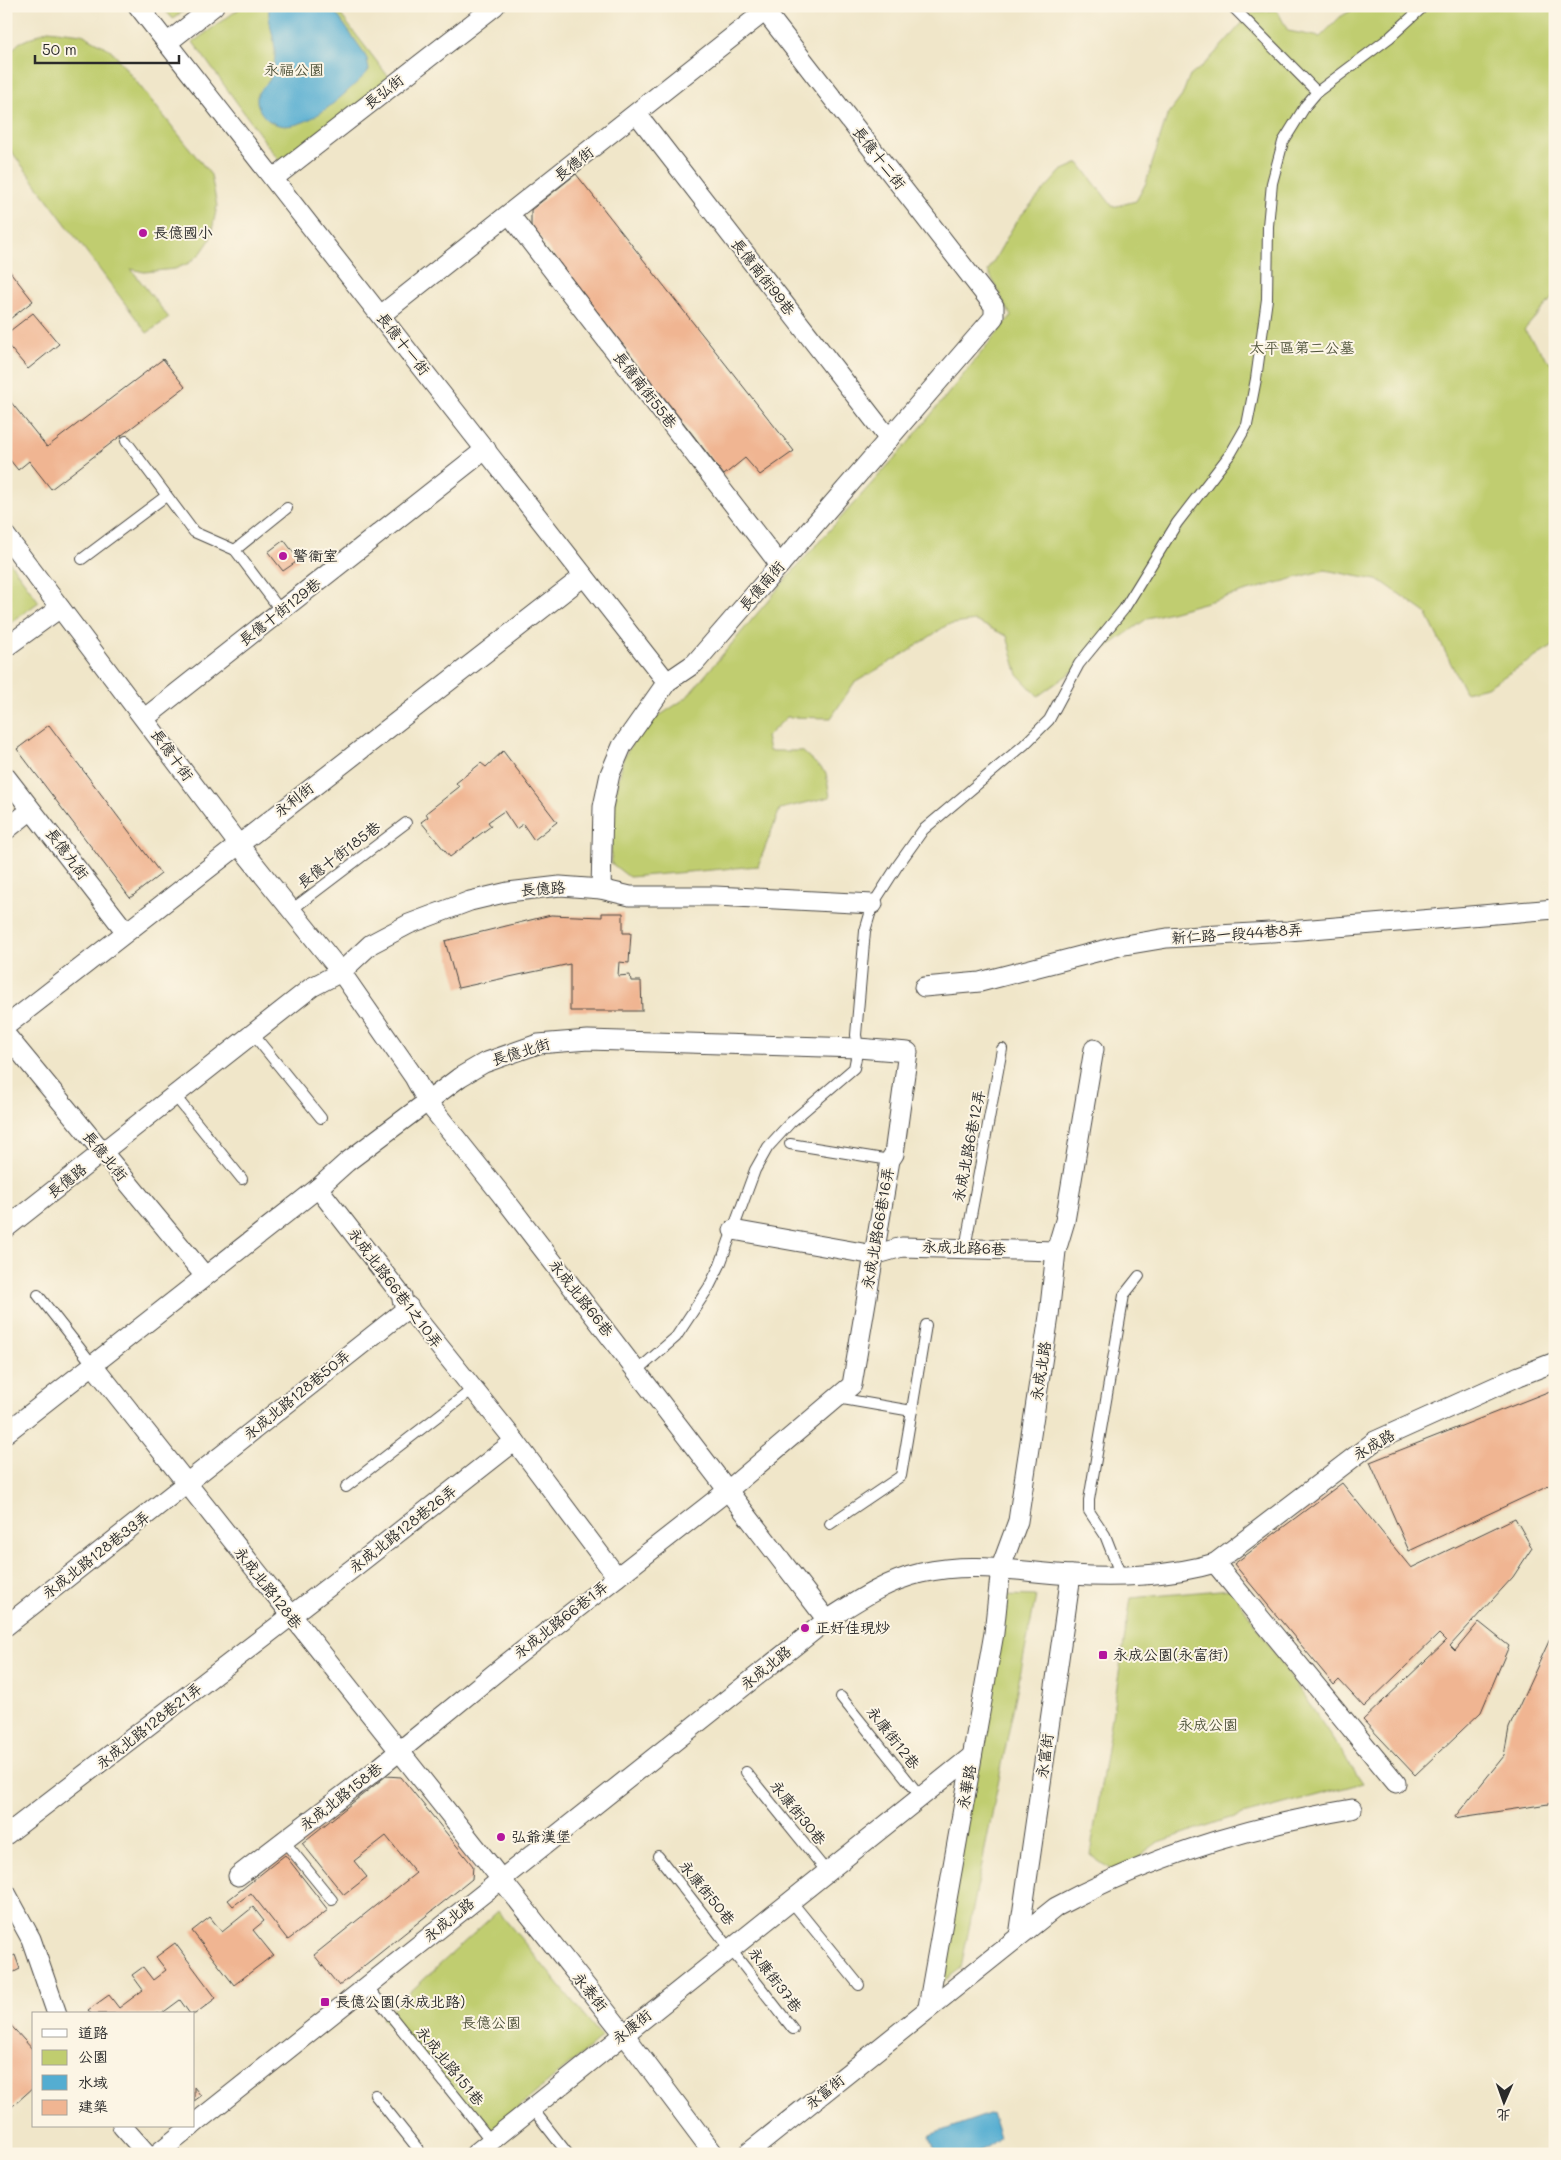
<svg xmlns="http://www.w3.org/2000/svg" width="1561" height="2160" font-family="Mali,'LXGW WenKai TC',sans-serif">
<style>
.green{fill:#c0cd6f;stroke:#767c4d}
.water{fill:#54add1;stroke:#406c7e}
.building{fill:#f0b592}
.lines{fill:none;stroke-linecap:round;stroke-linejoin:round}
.service-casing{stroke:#494743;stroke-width:12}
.minor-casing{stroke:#494743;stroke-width:21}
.service{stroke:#fff;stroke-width:10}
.minor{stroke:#fff;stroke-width:19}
.poi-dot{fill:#b5179e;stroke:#fcf5e5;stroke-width:2}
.labels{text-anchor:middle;stroke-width:4;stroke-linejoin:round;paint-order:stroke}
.park-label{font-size:15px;fill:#50543c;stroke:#fcf5e5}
.street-label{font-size:15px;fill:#2b2b2b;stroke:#fcf5e5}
.poi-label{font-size:15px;fill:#2b2b2b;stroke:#fcf5e5;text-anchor:start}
</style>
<rect width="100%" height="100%" fill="#fcf5e5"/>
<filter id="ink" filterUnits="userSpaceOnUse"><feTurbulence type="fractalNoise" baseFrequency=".02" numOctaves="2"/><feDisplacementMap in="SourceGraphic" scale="10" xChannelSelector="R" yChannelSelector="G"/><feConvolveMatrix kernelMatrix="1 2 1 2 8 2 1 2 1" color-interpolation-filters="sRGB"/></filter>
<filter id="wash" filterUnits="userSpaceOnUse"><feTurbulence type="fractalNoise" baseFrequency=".0096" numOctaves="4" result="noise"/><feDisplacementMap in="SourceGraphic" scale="20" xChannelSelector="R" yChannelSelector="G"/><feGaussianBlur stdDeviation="1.12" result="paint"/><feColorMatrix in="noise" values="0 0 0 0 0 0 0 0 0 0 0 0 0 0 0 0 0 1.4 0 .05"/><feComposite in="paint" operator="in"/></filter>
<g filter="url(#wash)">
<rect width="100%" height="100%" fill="#f0e6c9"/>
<g class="green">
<path d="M161 6H190L173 19Z"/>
<path d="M243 6H334L391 80 279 161 193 42Z"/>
<path d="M1359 6H1555V295L1524 330 1555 369V645L1487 687 1465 692 1426 613 1381 581 1325 570 1148 618 1038 696 1018 675 1007 636 975 621 947 625 907 652 854 683 831 718 787 717 766 737 769 751H802L826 773 830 797 780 809 758 866 629 877 611 863 612 814 623 759 641 728 686 698 793 571 908 443 1011 316 988 271 1017 220 1061 171 1079 163 1113 207 1136 201 1146 183 1167 116 1182 96 1189 77 1208 61 1252 12 1277 10 1288 31 1320 37 1340 17Z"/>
<path d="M48 30 82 34 111 50 211 175 217 206 210 240 201 253 189 263 175 269 144 272 131 269 169 318 147 333 6 144V56L19 43Z"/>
<path d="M6 557 39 602 6 626Z"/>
<path d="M1231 1589 1363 1783 1224 1820 1159 1842 1117 1874 1090 1855 1131 1598Z"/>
<path d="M1003 1595 1036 1596 961 1968 937 1986Z"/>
<path d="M498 1911 602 2037 488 2133 382 2018Z"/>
</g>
<g class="water">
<path d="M269 6H331L362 50 367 59 369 70 365 75C343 95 299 142 268 120 262 115 257 108 257 100 256 90 263 89 268 82 273 75 274 64 275 56 276 39 267 23 269 6Z"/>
<path d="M992 2113 1000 2138C976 2158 965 2154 936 2154L930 2135Z"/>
<path d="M910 2145 913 2154H886Z"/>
</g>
<g id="blocks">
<g class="building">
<path d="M576 174 794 451 760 475 745 458 724 475 531 226V210Z"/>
<path d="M8 269 33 301 6 322V271Z"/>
<path d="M33 313 59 344 28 369 6 343V334Z"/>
<path d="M163 359 185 387 51 489 29 461 18 470 6 455V396L47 447Z"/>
<path d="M284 540 299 560 283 571 268 552Z"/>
<path d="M49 725 161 874 130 898 17 749Z"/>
<path d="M503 751 557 822 534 840 523 824 516 829 504 811 488 822 491 826 450 857 421 822 428 817 426 813 459 787 456 783 481 763 486 767Z"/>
<path d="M602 913H623V933H631L629 963 619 962 618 976 630 975 631 981H641L642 1011H570V964L458 988 445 941 551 915 602 917Z"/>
<path d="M1555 1389V1483L1409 1551 1370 1462Z"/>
<path d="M1342 1483 1411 1568 1515 1518 1532 1548 1513 1577 1450 1646 1455 1651 1479 1622 1509 1646 1481 1712 1415 1775 1363 1720 1446 1641 1439 1634 1364 1707 1339 1680 1334 1685 1234 1564Z"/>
<path d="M1555 1628V1803L1454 1818 1504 1756 1509 1728Z"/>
<path d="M386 1776 401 1777 473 1866 472 1879 339 1986 314 1955 416 1873 386 1836 354 1861 367 1877 344 1895 302 1843Z"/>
<path d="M285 1855 328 1910 288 1940 251 1893 233 1906 228 1900Z"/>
<path d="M253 1907 264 1921 253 1930 273 1955 234 1985 192 1931 210 1917 222 1932Z"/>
<path d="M175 1943 216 1998 195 2014H190L180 2000 161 2014H91L88 2010 109 1995 119 2008 143 1990 132 1975 143 1967 153 1980 166 1970 156 1957Z"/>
<path d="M15 1955 20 1969 6 1976V1959Z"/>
<path d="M6 2020 34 2051V2087L6 2112Z"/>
<path d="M194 2087 201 2096 194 2101Z"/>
</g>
</g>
</g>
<g filter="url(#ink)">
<use href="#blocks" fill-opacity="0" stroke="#494743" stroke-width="1"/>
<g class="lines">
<defs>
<g id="service">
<path d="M1232 6 1317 92"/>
<path d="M126 441 194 532 235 550 281 611"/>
<path d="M235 550 287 508"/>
<path d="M82 559 166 496"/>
<path d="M290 911 406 823"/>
<path d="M253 1034 321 1118"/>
<path d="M175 1096 242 1179"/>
<path d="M790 1144 890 1160"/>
<path d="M965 1248 1002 1049"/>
<path d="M38 1295 93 1365"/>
<path d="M637 1371 676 1337 709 1287 720 1265 755 1170 768 1147 790 1123 854 1068 858 1048 856 1035 865 931 873 904 898 865 923 830 1024 745 1049 720 1079 664 1124 609 1177 523 1231 453 1247 425 1256 379 1267 299 1268 226 1272 183 1283 142 1306 105 1317 92 1389 38 1424 6"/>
<path d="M837 1398 912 1411"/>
<path d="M346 1487 473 1389"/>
<path d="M830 1524 901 1476 926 1325"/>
<path d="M1121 1576 1105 1535 1089 1511V1500L1124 1295 1139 1276"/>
<path d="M841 1697 921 1797"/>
<path d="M746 1772 827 1872"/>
<path d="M284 1841 332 1900"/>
<path d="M658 1856 793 2029"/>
<path d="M791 1901 859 1985"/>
<path d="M367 1986 491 2141"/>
<path d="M375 2095 422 2154"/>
<path d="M532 2108 568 2154"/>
</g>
<g id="minor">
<path d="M138 6 667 682"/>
<path d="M167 43 214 6"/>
<path d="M637 114 889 439"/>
<path d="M274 178 495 6"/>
<path d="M510 215 780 565"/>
<path d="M381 315 765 11"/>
<path d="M6 536 239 845 341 972 414 1077 428 1103 500 1193 827 1620"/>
<path d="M6 647 60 608"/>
<path d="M145 718 486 449"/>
<path d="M6 777 126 932"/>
<path d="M6 830 31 810"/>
<path d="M601 889 603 807 610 774 622 746 667 682 695 663 994 317V306L761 6"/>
<path d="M924 987 980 982 1119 946 1167 938 1288 931 1555 909"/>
<path d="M6 1026 584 576"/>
<path d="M6 1035 205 1276"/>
<path d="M318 1188 402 1296V1300L515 1441 617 1577"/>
<path d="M6 1228 312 987 341 972 371 944 409 924 470 901 508 892 560 886 601 889 630 896H715L873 904"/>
<path d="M733 1230 874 1255 902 1247 1056 1251"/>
<path d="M93 1365 624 2034 714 2154"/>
<path d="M6 1433 318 1188 347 1162 460 1077 484 1063 538 1044 588 1040 858 1048 908 1052 894 1154 890 1160 852 1385 727 1491 506 1664 380 1767 238 1876"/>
<path d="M1215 1563 1396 1783"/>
<path d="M6 1626 409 1307"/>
<path d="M6 1835 352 1569 515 1441"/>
<path d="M6 1893 31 1939 57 2014"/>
<path d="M1019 1936 1071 1575"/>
<path d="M928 2007 994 1633 1001 1567 1018 1521 1049 1316 1056 1251 1065 1221 1094 1049"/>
<path d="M194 2124 827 1620C857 1601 886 1581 921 1573 974 1561 1019 1572 1072 1575 1116 1578 1172 1576 1215 1563L1375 1441 1519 1376 1555 1362"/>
<path d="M122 2126 147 2154"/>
<path d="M157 2154 192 2126"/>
<path d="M475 2154 972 1756"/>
<path d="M747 2154 1056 1907C1147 1858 1251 1826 1352 1809"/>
</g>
</defs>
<use href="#service" class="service-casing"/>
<use href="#minor" class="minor-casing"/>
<use href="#service" class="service"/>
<use href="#minor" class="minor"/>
</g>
</g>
<g class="poi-dot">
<circle cx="143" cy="233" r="5"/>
<circle cx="283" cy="556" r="5"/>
<circle cx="805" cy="1628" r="5"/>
<rect x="1098" y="1650" width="10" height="10" rx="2.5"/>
<circle cx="501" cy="1837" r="5"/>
<rect x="320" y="1997" width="10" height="10" rx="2.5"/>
</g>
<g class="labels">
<g class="park-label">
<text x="294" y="75">永福公園</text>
<text x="1302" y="353">太平區第二公墓</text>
<text x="1208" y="1730">永成公園</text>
<text x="491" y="2028">長億公園</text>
</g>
<g class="street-label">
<text transform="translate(384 92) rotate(-38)" y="5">長弘街</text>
<text transform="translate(879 158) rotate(52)" y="5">長億十二街</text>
<text transform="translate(574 164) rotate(-38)" y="5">長德街</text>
<text transform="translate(763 277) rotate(52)" y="5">長億南街99巷</text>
<text transform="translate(403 344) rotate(52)" y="5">長億十一街</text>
<text transform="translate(645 390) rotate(52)" y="5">長億南街55巷</text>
<text transform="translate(762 586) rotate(-49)" y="5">長億南街</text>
<text transform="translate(280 612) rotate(-38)" y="5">長億十街129巷</text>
<text transform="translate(172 755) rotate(54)" y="5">長億十街</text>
<text transform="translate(294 800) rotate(-38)" y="5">永利街</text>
<text transform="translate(67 854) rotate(53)" y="5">長億九街</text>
<text transform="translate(339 855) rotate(-37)" y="5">長億十街185巷</text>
<text transform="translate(543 889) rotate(-4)" y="5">長億路</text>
<text transform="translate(1237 934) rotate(-4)" y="5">新仁路一段44巷8弄</text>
<text transform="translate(521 1052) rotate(-17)" y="5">長億北街</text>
<text transform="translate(969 1146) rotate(-79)" y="5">永成北路6巷12弄</text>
<text transform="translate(105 1156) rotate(50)" y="5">長億北街</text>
<text transform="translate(67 1181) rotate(-38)" y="5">長億路</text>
<text transform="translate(878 1228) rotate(-80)" y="5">永成北路66巷16弄</text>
<text transform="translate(964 1248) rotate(2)" y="5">永成北路6巷</text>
<text transform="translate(395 1288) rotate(53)" y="5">永成北路66巷1之10弄</text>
<text transform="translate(581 1298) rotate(52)" y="5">永成北路66巷</text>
<text transform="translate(1041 1371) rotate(-81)" y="5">永成北路</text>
<text transform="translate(297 1395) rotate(-39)" y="5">永成北路128巷50弄</text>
<text transform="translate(1374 1445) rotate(-30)" y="5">永成路</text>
<text transform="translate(403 1529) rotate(-38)" y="5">永成北路128巷26弄</text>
<text transform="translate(96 1555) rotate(-38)" y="5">永成北路128巷33弄</text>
<text transform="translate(268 1588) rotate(52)" y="5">永成北路128巷</text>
<text transform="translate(561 1620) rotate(-38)" y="5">永成北路66巷1弄</text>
<text transform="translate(766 1668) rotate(-39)" y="5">永成北路</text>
<text transform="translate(149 1726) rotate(-38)" y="5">永成北路128巷21弄</text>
<text transform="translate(893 1738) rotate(52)" y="5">永康街12巷</text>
<text transform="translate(1045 1756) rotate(-82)" y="5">永富街</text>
<text transform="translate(967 1787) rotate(-80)" y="5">永華路</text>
<text transform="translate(341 1797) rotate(-38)" y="5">永成北路158巷</text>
<text transform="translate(798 1813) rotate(51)" y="5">永康街30巷</text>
<text transform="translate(707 1893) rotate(51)" y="5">永康街50巷</text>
<text transform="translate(449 1920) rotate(-39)" y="5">永成北路</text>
<text transform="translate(775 1980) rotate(53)" y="5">永康街37巷</text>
<text transform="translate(590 1992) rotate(51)" y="5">永泰街</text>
<text transform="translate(632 2027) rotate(-39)" y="5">永康街</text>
<text transform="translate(450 2066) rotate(51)" y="5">永成北路151巷</text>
<text transform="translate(825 2092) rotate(-39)" y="5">永富街</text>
</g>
<g class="poi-label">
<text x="153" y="238">長億國小</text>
<text x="293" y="561">警衛室</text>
<text x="815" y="1633">正好佳現炒</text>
<text x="1113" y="1660">永成公園(永富街)</text>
<text x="511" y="1842">弘爺漢堡</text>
<text x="335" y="2007">長億公園(永成北路)</text>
</g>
</g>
<rect width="1561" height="2160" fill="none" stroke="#fcf5e5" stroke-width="25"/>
<rect x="32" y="2012" width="162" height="115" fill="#fcf5e5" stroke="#a8a49b"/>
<rect x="42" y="2029" width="25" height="8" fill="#ffffff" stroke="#a8a49b"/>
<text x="78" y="2038" font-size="15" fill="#2b2b2b">道路</text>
<rect x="42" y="2050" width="25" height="15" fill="#c0cd6f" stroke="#a8a49b"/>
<text x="78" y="2062" font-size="15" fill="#2b2b2b">公園</text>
<rect x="42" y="2075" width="25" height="15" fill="#54add1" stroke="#a8a49b"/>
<text x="78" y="2088" font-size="15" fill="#2b2b2b">水域</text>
<rect x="42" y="2100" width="25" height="15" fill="#f0b592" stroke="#a8a49b"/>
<text x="78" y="2112" font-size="15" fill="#2b2b2b">建築</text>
<g transform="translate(1504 2102) rotate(182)" stroke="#fcf5e5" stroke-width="4" paint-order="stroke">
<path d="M0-4L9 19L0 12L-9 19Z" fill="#2b2b2b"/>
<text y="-8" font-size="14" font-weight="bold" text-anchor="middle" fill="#2b2b2b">北</text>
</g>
<path d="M35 55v8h144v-8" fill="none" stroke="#2b2b2b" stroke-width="2.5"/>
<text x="42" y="55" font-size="15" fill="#2b2b2b" stroke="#fcf5e5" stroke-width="4" paint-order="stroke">50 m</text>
</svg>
